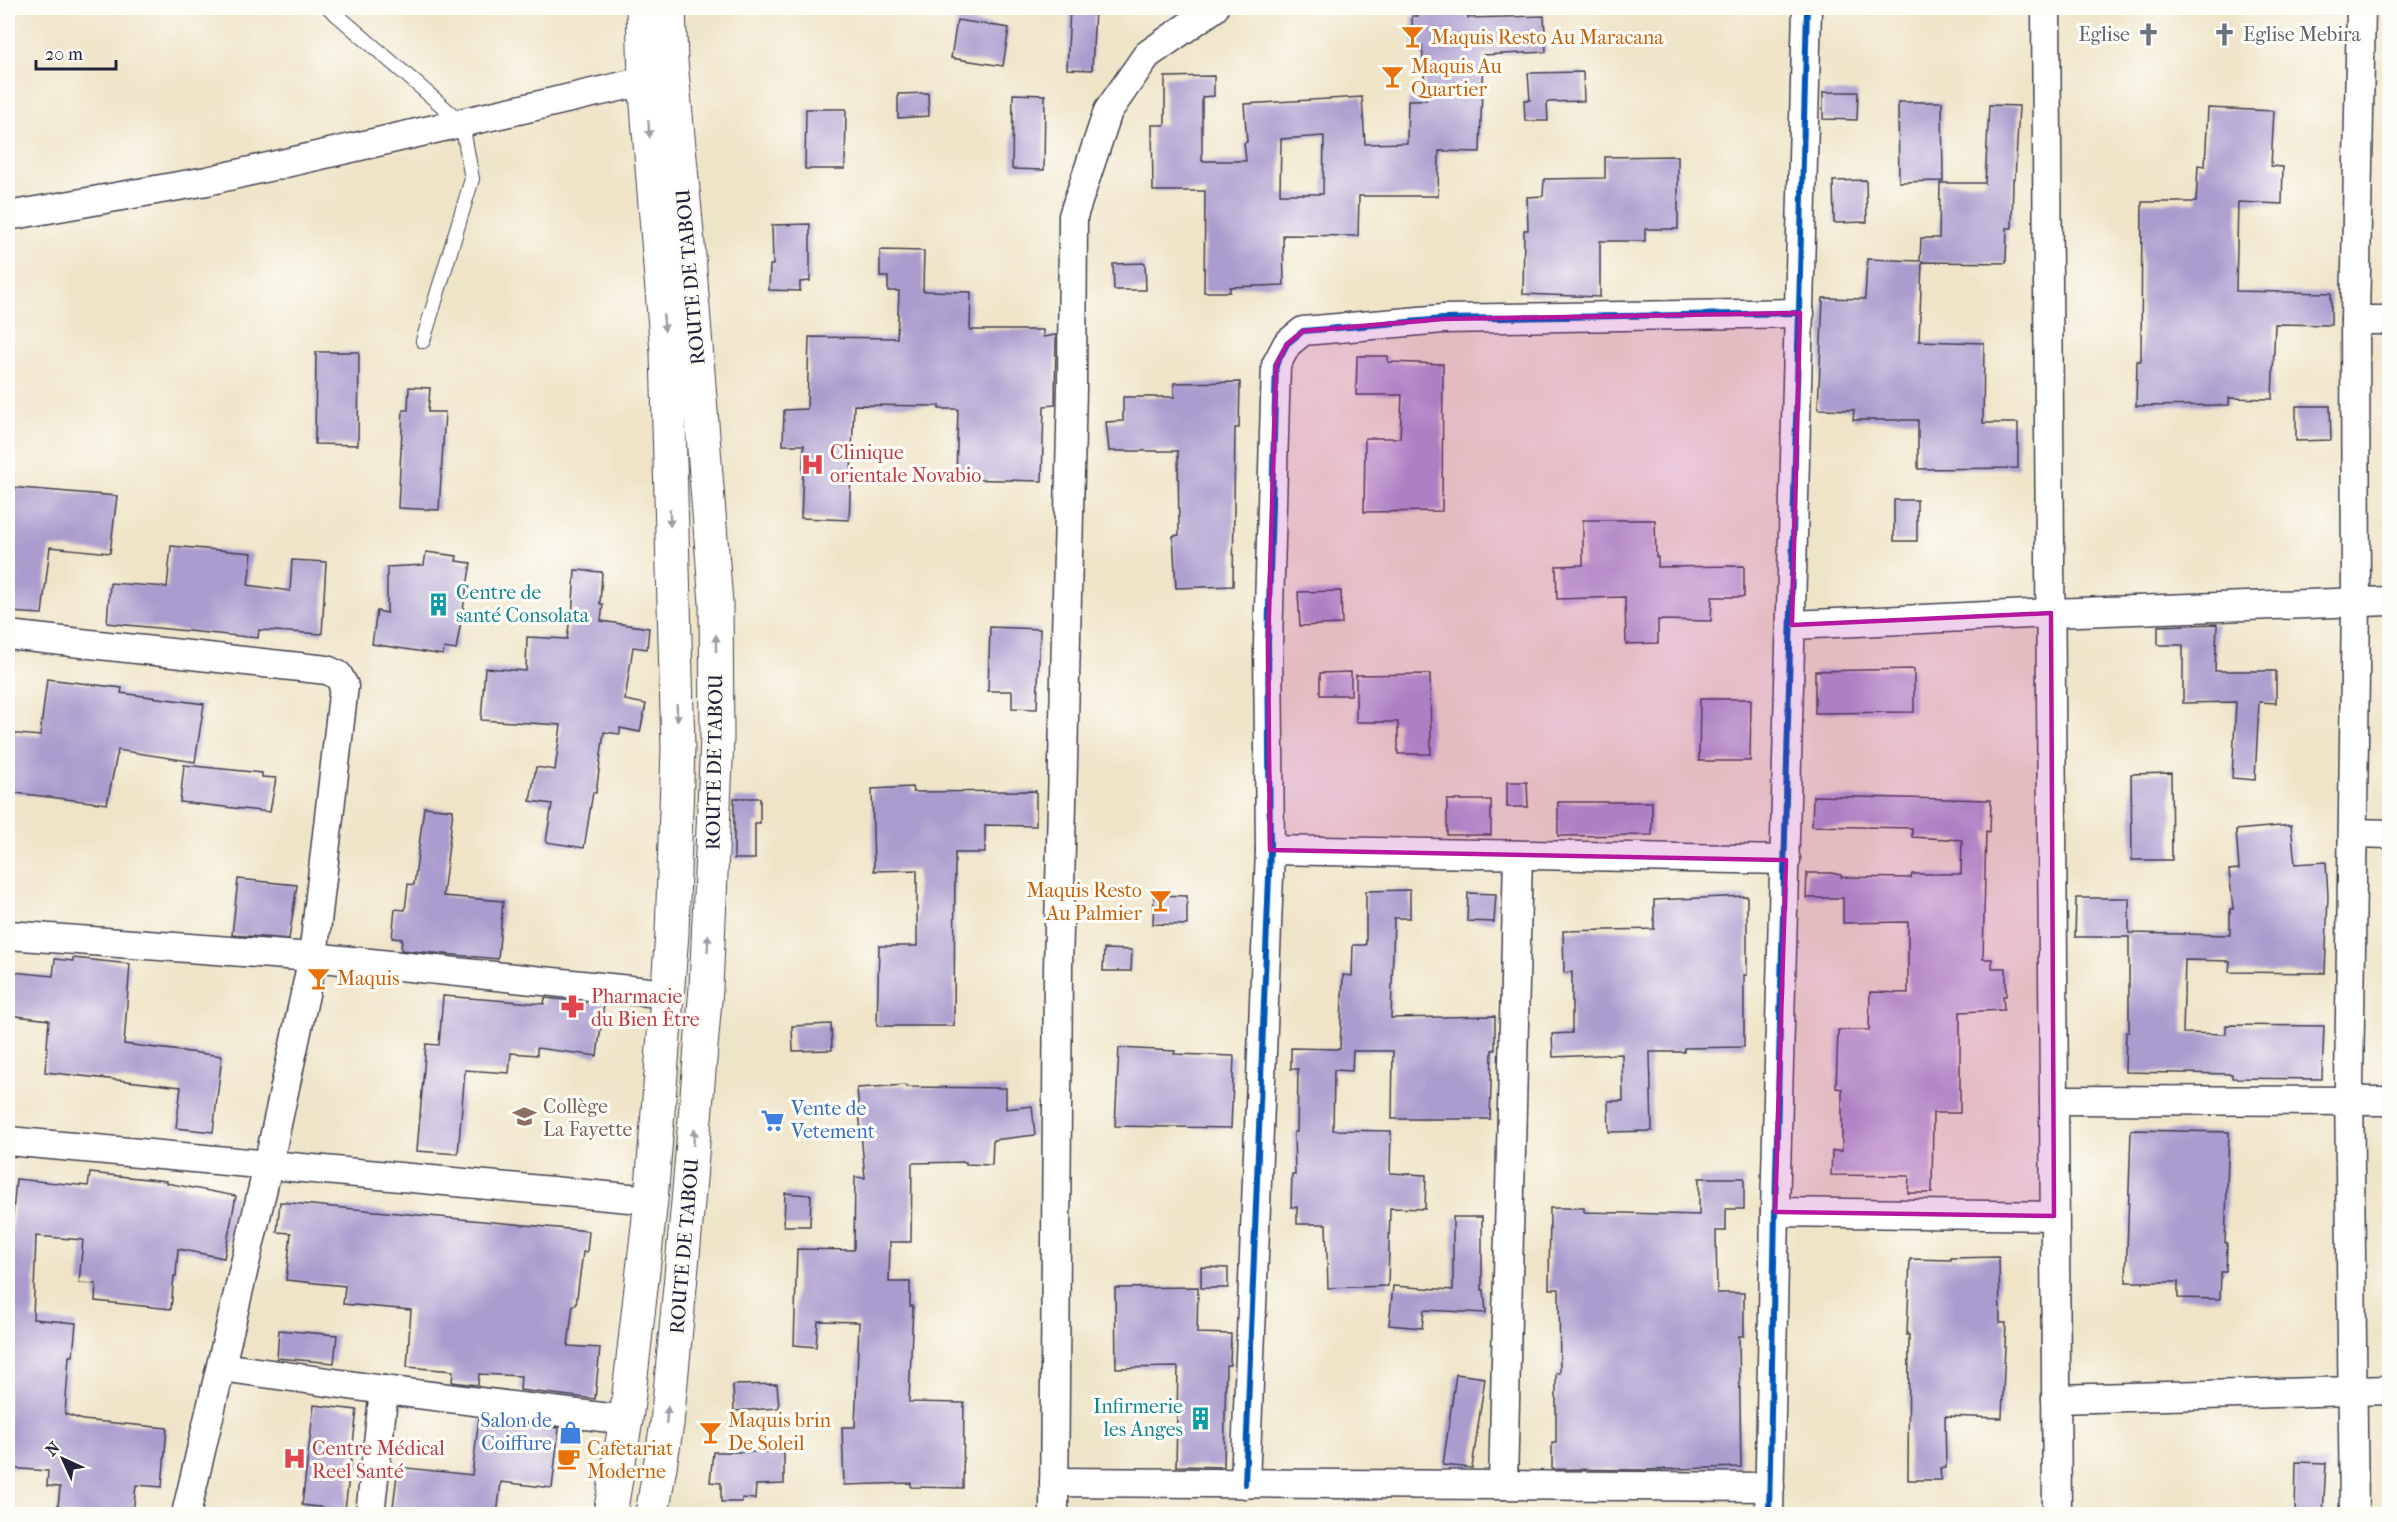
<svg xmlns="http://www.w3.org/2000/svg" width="2397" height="1522" font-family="'IM FELL French Canon',serif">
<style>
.building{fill:#aa9cce;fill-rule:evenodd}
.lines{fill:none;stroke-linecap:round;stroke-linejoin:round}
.service-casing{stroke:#413f50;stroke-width:16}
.minor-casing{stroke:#413f50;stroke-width:31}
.primary-casing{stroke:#413f50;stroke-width:35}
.service{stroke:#fff;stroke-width:14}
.minor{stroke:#fff;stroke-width:28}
.primary{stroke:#fff;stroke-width:33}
.cycleway-casing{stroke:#fdfcf7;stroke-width:10}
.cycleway{stroke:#0057b8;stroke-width:6}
.oneway{fill:#9c9ca7}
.marked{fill:#b5179e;fill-opacity:0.2;stroke:#b5179e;stroke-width:4.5;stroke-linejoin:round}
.labels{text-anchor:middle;stroke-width:6;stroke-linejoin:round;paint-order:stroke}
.worship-label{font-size:20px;fill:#5b616d;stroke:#fdfcf7;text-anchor:end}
.food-label{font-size:20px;fill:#c56008;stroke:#fdfcf7;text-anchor:start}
.street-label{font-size:20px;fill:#22223b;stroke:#fdfcf7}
.health-label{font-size:20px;fill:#be3a42;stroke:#fdfcf7;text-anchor:start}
.culture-label{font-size:20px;fill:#0d838f;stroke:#fdfcf7;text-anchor:start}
.education-label{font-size:20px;fill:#785e54;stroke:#fdfcf7;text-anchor:start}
.shop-label{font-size:20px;fill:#366cbe;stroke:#fdfcf7;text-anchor:start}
</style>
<rect width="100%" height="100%" fill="#fdfcf7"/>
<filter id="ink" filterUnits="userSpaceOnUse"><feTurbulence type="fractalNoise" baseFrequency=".0167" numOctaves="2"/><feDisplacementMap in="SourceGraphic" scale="12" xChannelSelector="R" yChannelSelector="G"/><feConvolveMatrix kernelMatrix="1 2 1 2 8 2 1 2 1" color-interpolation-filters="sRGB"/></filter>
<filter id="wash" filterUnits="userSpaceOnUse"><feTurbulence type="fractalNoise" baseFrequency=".008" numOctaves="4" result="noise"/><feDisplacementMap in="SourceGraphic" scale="24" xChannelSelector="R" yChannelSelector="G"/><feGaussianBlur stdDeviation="1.35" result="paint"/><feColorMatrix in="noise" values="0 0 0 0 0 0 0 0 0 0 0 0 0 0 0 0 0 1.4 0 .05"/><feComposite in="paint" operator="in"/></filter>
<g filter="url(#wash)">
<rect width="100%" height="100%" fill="#efe4c8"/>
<g id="blocks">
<g class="building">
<path d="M1070 8H1095L1092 70 1067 69Z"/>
<path d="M1418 8H1465L1468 18 1544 16 1546 52 1483 55 1480 152 1439 151 1438 196H1359L1358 236 1283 235 1284 285 1230 287V292H1204L1205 191H1153L1152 125H1165V77L1214 76V96L1202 97V161H1246L1244 143 1247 142 1244 104 1362 97 1365 144 1407 143 1408 100H1426L1422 45 1413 46 1412 16H1418ZM1324 136 1323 194H1280L1281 139Z"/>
<path d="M957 20 1009 28 1003 66 951 58Z"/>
<path d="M1583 72 1584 101 1547 102 1548 121H1525L1524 100H1530L1528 73Z"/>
<path d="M1823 92H1858L1857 120 1823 119Z"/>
<path d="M928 93 929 116 898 118V94Z"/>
<path d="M1013 94 1045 95 1044 170 1012 169Z"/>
<path d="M1898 102H1942L1943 181 1899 182Z"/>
<path d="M1989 105 2019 106 2015 179H2013L2012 228H2007L2006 263 1922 262 1919 341 1984 343 1983 423H2018V468L1918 469V420H1853L1854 410 1818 409 1823 298 1865 299 1867 259 1920 261 1921 238H1939L1940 183H1985Z"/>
<path d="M2208 108 2274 111 2271 166 2283 167 2282 204 2238 202 2236 291 2331 293V325L2275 324 2272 399 2229 398V405L2136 406 2137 361H2141L2142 202H2196L2198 165 2205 166Z"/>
<path d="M806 109H846L845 169H805Z"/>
<path d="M1678 156V229H1645V241H1600V297L1523 294 1524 230H1528L1527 197 1543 196 1544 179 1605 178V157Z"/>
<path d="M1866 180 1867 222 1834 223 1833 181Z"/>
<path d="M810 224V281L800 282V291L769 290 770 265H773L772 225Z"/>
<path d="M880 250 924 251 923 291 971 292 970 330H1043V337L1056 335 1055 405 1044 406 1042 481 956 479 958 409H939V406L854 405 849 520 801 518 804 445H783L784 410 807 409 809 337 897 338 899 291H888V277H880Z"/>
<path d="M1145 263 1146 290H1114L1113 264Z"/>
<path d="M316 352H359L358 445 315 444Z"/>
<path d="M1357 356H1388V362L1443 364 1442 511 1364 512 1365 438H1400L1402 395H1356Z"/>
<path d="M1240 382 1239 428H1235L1233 586 1176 588 1173 536 1179 535 1178 451H1109L1106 422 1123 421V397H1174V383Z"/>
<path d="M409 387 430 388 428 412H445L439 510 398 508 403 410H408Z"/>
<path d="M2296 406H2330L2331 440 2296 441Z"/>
<path d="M8 487 117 496 110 553 50 547 42 614 8 612Z"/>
<rect x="1894" y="500" width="23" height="41"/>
<path d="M1583 520H1655L1656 557H1658V567L1744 566V597H1712L1711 621 1658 620V643L1626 644 1625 597 1557 599 1556 566 1583 565Z"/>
<path d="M171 546 252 553 248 585 290 591 292 560 326 562 322 634 259 630 258 638 107 623 110 583 167 587Z"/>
<path d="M426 552 457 556 456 561 471 563 456 650 444 648 443 655 372 644 377 611 387 613V567L424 565Z"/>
<path d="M575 570 602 572 600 604H603L601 621 649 628 647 649 633 647 625 700 646 704 640 732 620 728V734L604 732 596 793 593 792 584 848 546 842 552 804 530 801 536 767 555 770 561 725 481 720 485 668 526 671 527 637 567 639 570 618H572Z"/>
<path d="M1341 591 1342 624 1300 626 1298 592Z"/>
<path d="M2217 624 2215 671H2276V703L2259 702 2255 780 2232 778 2236 702 2183 703V645H2158V626Z"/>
<path d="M990 627 1040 629 1037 709 1012 708V691H988Z"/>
<path d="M1914 669V712L1815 713V671Z"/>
<path d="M1351 672V695H1320V673Z"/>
<path d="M1430 674 1431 754H1398V722H1356V675Z"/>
<path d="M47 679 122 688 121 693 204 704 195 762 118 750 107 804 8 792V733L40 736Z"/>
<path d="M1700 699H1751L1750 761H1699Z"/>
<path d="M184 765 262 773V777L276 778 270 812 180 802Z"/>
<path d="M2171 773 2172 860H2132L2131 774Z"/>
<path d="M1507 782H1527L1528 807H1507Z"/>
<path d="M912 787 913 792 1036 791V826L985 825V853H955L954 1026H877L879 946H917V870L874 871 872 789Z"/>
<path d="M1813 796 1991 800 1990 832 1986 831 1983 959H1992V968H2006V996H2003L2004 1010 1960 1012V1113H1933L1932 1193H1908L1909 1176 1831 1175 1832 1151H1842V1089L1836 1088 1838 1030H1869L1870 992 1908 993V922L1843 923V898H1806L1807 873H1831L1841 875V877L1911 878 1912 874H1961L1962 840 1912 837V828L1812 826Z"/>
<path d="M734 798H760V823H755V859H734Z"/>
<rect x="1447" y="800" width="44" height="35"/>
<path d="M1558 802H1652V835L1558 836Z"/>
<path d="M424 807 453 810 443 896 503 901 498 959 401 950 402 939 392 938 395 909 405 910 408 884 414 885Z"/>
<path d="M2291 825 2295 864 2326 862 2328 896 2325 973 2229 972 2230 961 2185 960 2183 1033 2226 1034V1025L2324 1026 2322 1079 2232 1078V1074L2125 1072 2126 1032H2129V937H2075L2076 898H2129V933L2230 935V909H2233L2229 870 2239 869 2236 830Z"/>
<path d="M238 879 297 885 289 939 232 935Z"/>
<path d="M1410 890V918H1394L1391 1018 1495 1016V1050H1492L1490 1119H1392L1393 1051H1353L1352 1071 1334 1070 1333 1130 1391 1131 1390 1173 1426 1175 1425 1209 1390 1208 1388 1286 1328 1288 1326 1224H1297V1207H1291L1292 1174 1295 1175 1294 1132H1297L1298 1069H1291V1048L1340 1049 1343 975 1352 976 1353 945H1366V891Z"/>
<path d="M1468 893 1496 894 1494 922 1467 921Z"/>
<path d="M1154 895 1187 896V925L1153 924Z"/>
<path d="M1747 896V975H1744V1047L1684 1048V1052H1650L1652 1131 1609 1132 1608 1101H1623L1622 1054 1553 1057 1552 1034 1572 1033V972L1564 973 1563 931 1654 929V900Z"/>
<path d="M1104 949 1132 950 1131 971H1103Z"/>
<path d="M73 958 130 964 124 1044 222 1056 213 1132 176 1128 181 1087 45 1072 49 1020 8 1015 13 972 53 976 55 959 73 961Z"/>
<path d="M443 996 544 1004 545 998 604 1004 597 1056 537 1048V1055L511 1053 509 1073 465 1070 458 1154 417 1151 426 1044 439 1045Z"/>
<path d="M831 1024 832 1050 793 1051 792 1026Z"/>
<path d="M1119 1048 1175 1051 1174 1054 1234 1056 1231 1128 1115 1126Z"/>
<path d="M906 1085V1087L1006 1088V1109L1032 1106 1035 1135 993 1140 992 1165 966 1164V1162L912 1163 911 1242H890L889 1282H910V1306H913L909 1402 964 1403 963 1488 911 1487V1483L844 1485 842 1427H855L859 1322 818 1321 816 1347 794 1345 797 1249 854 1250 855 1177 865 1178 857 1088Z"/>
<path d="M2131 1130 2229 1132 2225 1243H2227L2226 1272H2221L2220 1299 2178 1298V1282H2126Z"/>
<path d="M90 1173 166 1181V1183L236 1196 224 1258 178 1249 176 1276H174L171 1309 95 1301 96 1284 79 1283 83 1240 36 1236 33 1319 76 1323 73 1356H69L65 1414 83 1420 167 1428 162 1487 136 1485 133 1515H57L60 1487 47 1486 48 1471 8 1468V1236H11L16 1179 88 1186Z"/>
<path d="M1699 1178H1744V1209H1726V1231H1716L1717 1293H1744V1336H1739L1741 1467 1645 1470 1552 1469V1443H1556V1373H1560L1559 1289H1549L1550 1208H1584V1212L1699 1215Z"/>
<path d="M785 1193 811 1195 810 1226H784Z"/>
<path d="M280 1202 589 1231 587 1252H583L576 1305H573L568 1346 600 1348 595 1399 520 1390 521 1376 479 1374 478 1385 452 1382 453 1371 407 1367 411 1310 343 1304 345 1286 286 1280 291 1233 277 1232Z"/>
<path d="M1453 1217H1482V1290H1484L1486 1313 1424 1310 1422 1328 1389 1325 1393 1286 1453 1290Z"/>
<path d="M1999 1257 2000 1323H2006L2002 1418 1945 1416 1946 1468H1940L1941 1480H1908L1909 1335H1907L1910 1259 1951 1260V1258Z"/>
<path d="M1201 1267 1228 1268V1288H1201Z"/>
<path d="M1198 1287 1197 1333 1231 1334 1230 1365H1226L1224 1467 1176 1466 1178 1367 1116 1368 1115 1288Z"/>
<path d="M279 1330 337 1335 334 1363 277 1358Z"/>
<path d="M1456 1374 1485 1378 1472 1468 1443 1465Z"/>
<path d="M777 1384 779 1408 734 1411 733 1385Z"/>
<path d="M314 1405 357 1410 345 1510 302 1505Z"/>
<path d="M479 1418 559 1428 552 1488 501 1482 497 1515H392L398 1467 472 1475Z"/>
<path d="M713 1452H784V1484L756 1485 755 1499 742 1498V1502H721V1483L710 1482Z"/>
<path d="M2296 1462 2326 1463 2323 1515H2295Z"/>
</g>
</g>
</g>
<g filter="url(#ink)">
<use href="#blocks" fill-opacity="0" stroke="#413f50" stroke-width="1.5"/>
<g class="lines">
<defs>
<path id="service" d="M329 8 462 123 472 179 423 341"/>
<g id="minor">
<path d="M2046 8 2057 1514"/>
<path d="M8 216 207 181 645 81"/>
<path d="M2355 320H2390"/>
<path d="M1792 625 2051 613 2390 601"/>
<path d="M8 635 327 670 338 675 344 686 313 957 268 1166 186 1514"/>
<path d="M2354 833 2390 834"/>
<path d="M1270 850 1786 860"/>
<path d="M8 935 313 957 668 994"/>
<path d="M2054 1100 2390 1101"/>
<path d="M8 1141 651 1200"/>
<path d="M1775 1212 2054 1216"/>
<path d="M221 1367 384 1390 626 1420"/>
<path d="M2056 1399 2390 1390"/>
<path d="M1054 1482 1770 1487"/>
<path d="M1245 1484 1270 850 1268 644 1276 365 1287 344 1303 331 1443 319 1800 313"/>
<path d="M1503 1485 1518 855"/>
<path d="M370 1514 384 1390"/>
<path d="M1054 1514 1058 969 1072 388 1073 216 1108 111 1147 55 1214 8"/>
<path d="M1769 1514 1775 1212 1807 8"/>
<path d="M2354 1514 2349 1084 2356 603 2355 320 2361 8"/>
</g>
<g id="primary">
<path d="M610 1514 626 1420 651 1200 672 934 678 748 667 352 645 81 643 8"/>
<path d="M652 1514 667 1424 688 1202 706 988 717 738 716 603 688 244 671 61 669 8"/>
</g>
</defs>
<use href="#service" class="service-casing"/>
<use href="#minor" class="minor-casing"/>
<use href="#primary" class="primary-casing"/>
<use href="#service" class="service"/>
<use href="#minor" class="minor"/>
<use href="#primary" class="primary"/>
<defs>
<g id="cycleway">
<path d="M1245 1484 1270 850 1268 644 1276 365 1287 344 1303 331 1443 319 1800 313"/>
<path d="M1769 1514 1775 1212 1807 8"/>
</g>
</defs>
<use href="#cycleway" class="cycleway-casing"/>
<use href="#cycleway" class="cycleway"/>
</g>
<defs><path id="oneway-solid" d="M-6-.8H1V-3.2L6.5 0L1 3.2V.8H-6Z" transform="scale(1.5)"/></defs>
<g class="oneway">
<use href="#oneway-solid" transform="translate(649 129) rotate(85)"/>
<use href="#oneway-solid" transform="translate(664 323) rotate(85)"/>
<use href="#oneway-solid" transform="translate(670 518) rotate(89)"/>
<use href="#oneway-solid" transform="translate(716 643) rotate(-90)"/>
<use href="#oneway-solid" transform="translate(677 713) rotate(88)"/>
<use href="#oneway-solid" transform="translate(708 943) rotate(-87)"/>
<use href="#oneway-solid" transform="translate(694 1137) rotate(-85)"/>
<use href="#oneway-solid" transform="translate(667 1415) rotate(-84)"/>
</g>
</g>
<path class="marked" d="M1800 313 1792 625 2051 613 2054 1216 1775 1212 1786 860 1270 850 1268 644 1276 365 1287 344 1303 331 1443 319Z"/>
<defs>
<symbol id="church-bare" viewBox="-9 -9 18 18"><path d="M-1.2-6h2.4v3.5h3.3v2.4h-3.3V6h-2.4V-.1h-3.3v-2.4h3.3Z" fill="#6b7280" stroke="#fdfcf7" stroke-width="2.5" paint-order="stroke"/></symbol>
<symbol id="bar-bare" viewBox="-9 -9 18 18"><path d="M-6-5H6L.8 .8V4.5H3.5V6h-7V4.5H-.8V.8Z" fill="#e8710a" stroke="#fdfcf7" stroke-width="2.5" paint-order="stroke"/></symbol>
<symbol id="hospital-bare" viewBox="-9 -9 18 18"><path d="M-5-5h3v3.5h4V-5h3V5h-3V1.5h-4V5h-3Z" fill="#e0444e" stroke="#fdfcf7" stroke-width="2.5" paint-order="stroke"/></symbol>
<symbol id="building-bare" viewBox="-9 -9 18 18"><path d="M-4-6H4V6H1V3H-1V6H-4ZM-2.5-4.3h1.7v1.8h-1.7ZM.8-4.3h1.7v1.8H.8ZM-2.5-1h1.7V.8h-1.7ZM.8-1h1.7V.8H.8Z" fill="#0f9aa8" stroke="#fdfcf7" stroke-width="2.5" paint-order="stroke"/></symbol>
<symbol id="pharmacy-bare" viewBox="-9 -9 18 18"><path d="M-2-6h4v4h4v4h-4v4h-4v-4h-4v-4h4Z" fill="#e0444e" stroke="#fdfcf7" stroke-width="2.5" paint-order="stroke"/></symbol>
<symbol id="school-bare" viewBox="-9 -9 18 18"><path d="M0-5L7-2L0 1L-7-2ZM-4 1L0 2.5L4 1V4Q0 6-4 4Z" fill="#8d6e63" stroke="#fdfcf7" stroke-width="2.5" paint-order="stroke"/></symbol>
<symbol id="supermarket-bare" viewBox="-9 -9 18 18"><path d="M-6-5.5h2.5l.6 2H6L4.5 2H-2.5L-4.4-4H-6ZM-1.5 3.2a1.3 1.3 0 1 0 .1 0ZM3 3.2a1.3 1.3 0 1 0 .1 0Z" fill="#3f7fe0" stroke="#fdfcf7" stroke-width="2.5" paint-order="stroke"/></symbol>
<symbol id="shop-bare" viewBox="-9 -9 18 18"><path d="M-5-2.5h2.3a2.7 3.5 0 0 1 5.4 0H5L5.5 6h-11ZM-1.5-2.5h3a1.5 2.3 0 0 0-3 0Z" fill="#3f7fe0" stroke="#fdfcf7" stroke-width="2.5" paint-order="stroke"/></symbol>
<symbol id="cafe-bare" viewBox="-9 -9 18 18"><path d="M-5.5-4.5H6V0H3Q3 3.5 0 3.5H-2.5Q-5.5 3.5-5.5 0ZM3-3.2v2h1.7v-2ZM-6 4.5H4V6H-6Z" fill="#e8710a" stroke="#fdfcf7" stroke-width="2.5" paint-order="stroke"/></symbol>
</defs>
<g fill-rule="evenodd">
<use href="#church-bare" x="2132" y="18" width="33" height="33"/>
<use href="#church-bare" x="2208" y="18" width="33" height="33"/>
<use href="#bar-bare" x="1396" y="20" width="33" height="33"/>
<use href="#bar-bare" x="1376" y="60" width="33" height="33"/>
<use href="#hospital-bare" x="796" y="448" width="33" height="33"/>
<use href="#building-bare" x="422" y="588" width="33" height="33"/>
<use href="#bar-bare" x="1144" y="884" width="33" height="33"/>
<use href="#bar-bare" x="302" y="962" width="33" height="33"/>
<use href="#pharmacy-bare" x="556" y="990" width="33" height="33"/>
<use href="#school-bare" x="508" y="1100" width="33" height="33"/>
<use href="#supermarket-bare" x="756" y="1104" width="33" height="33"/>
<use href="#building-bare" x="1184" y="1402" width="33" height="33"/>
<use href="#shop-bare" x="554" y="1416" width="33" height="33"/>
<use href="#bar-bare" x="694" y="1416" width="33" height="33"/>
<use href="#hospital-bare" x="278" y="1442" width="33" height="33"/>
<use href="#cafe-bare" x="552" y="1442" width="33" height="33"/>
</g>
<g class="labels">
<g class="worship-label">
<text x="2130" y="41">Eglise</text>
<text x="2243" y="41" text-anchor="start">Eglise Mebira</text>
</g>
<g class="food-label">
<text x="1431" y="44">Maquis Resto Au Maracana</text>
<text x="1411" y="73">Maquis Au<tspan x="1411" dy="23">Quartier</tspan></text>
<text x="1142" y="897" text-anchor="end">Maquis Resto<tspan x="1142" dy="23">Au Palmier</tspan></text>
<text x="337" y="985">Maquis</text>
<text x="728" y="1427">Maquis brin<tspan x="728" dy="23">De Soleil</tspan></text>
<text x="587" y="1455">Cafetariat<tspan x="587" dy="23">Moderne</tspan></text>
</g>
<g class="street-label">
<text transform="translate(690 277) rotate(-95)" y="7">ROUTE DE TABOU</text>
<text transform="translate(714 762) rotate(-89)" y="7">ROUTE DE TABOU</text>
<text transform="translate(684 1246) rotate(-85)" y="7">ROUTE DE TABOU</text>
</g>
<g class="health-label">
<text x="830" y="459">Clinique<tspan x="830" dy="23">orientale Novabio</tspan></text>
<text x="591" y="1003">Pharmacie<tspan x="591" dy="23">du Bien Être</tspan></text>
<text x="312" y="1455">Centre Médical<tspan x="312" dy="23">Reel Santé</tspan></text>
</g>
<g class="culture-label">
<text x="456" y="599">Centre de<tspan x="456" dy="23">santé Consolata</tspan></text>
<text x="1183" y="1413" text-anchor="end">Infirmerie<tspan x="1183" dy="23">les Anges</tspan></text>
</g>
<g class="education-label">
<text x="543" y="1113">Collège<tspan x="543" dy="23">La Fayette</tspan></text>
</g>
<g class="shop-label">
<text x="791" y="1115">Vente de<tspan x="791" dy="23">Vetement</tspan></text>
<text x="552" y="1427" text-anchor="end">Salon de<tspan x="552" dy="23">Coiffure</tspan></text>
</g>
</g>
<rect width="2397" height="1522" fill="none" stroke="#fdfcf7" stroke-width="30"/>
<g transform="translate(63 1459) rotate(315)" stroke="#fdfcf7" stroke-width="4.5" paint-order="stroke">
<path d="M0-4.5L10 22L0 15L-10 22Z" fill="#22223b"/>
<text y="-9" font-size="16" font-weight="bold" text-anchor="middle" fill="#22223b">N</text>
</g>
<path d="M36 60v9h80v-9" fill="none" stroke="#22223b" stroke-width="3"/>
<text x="45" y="60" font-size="18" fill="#22223b" stroke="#fdfcf7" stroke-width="4.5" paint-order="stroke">20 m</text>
</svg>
